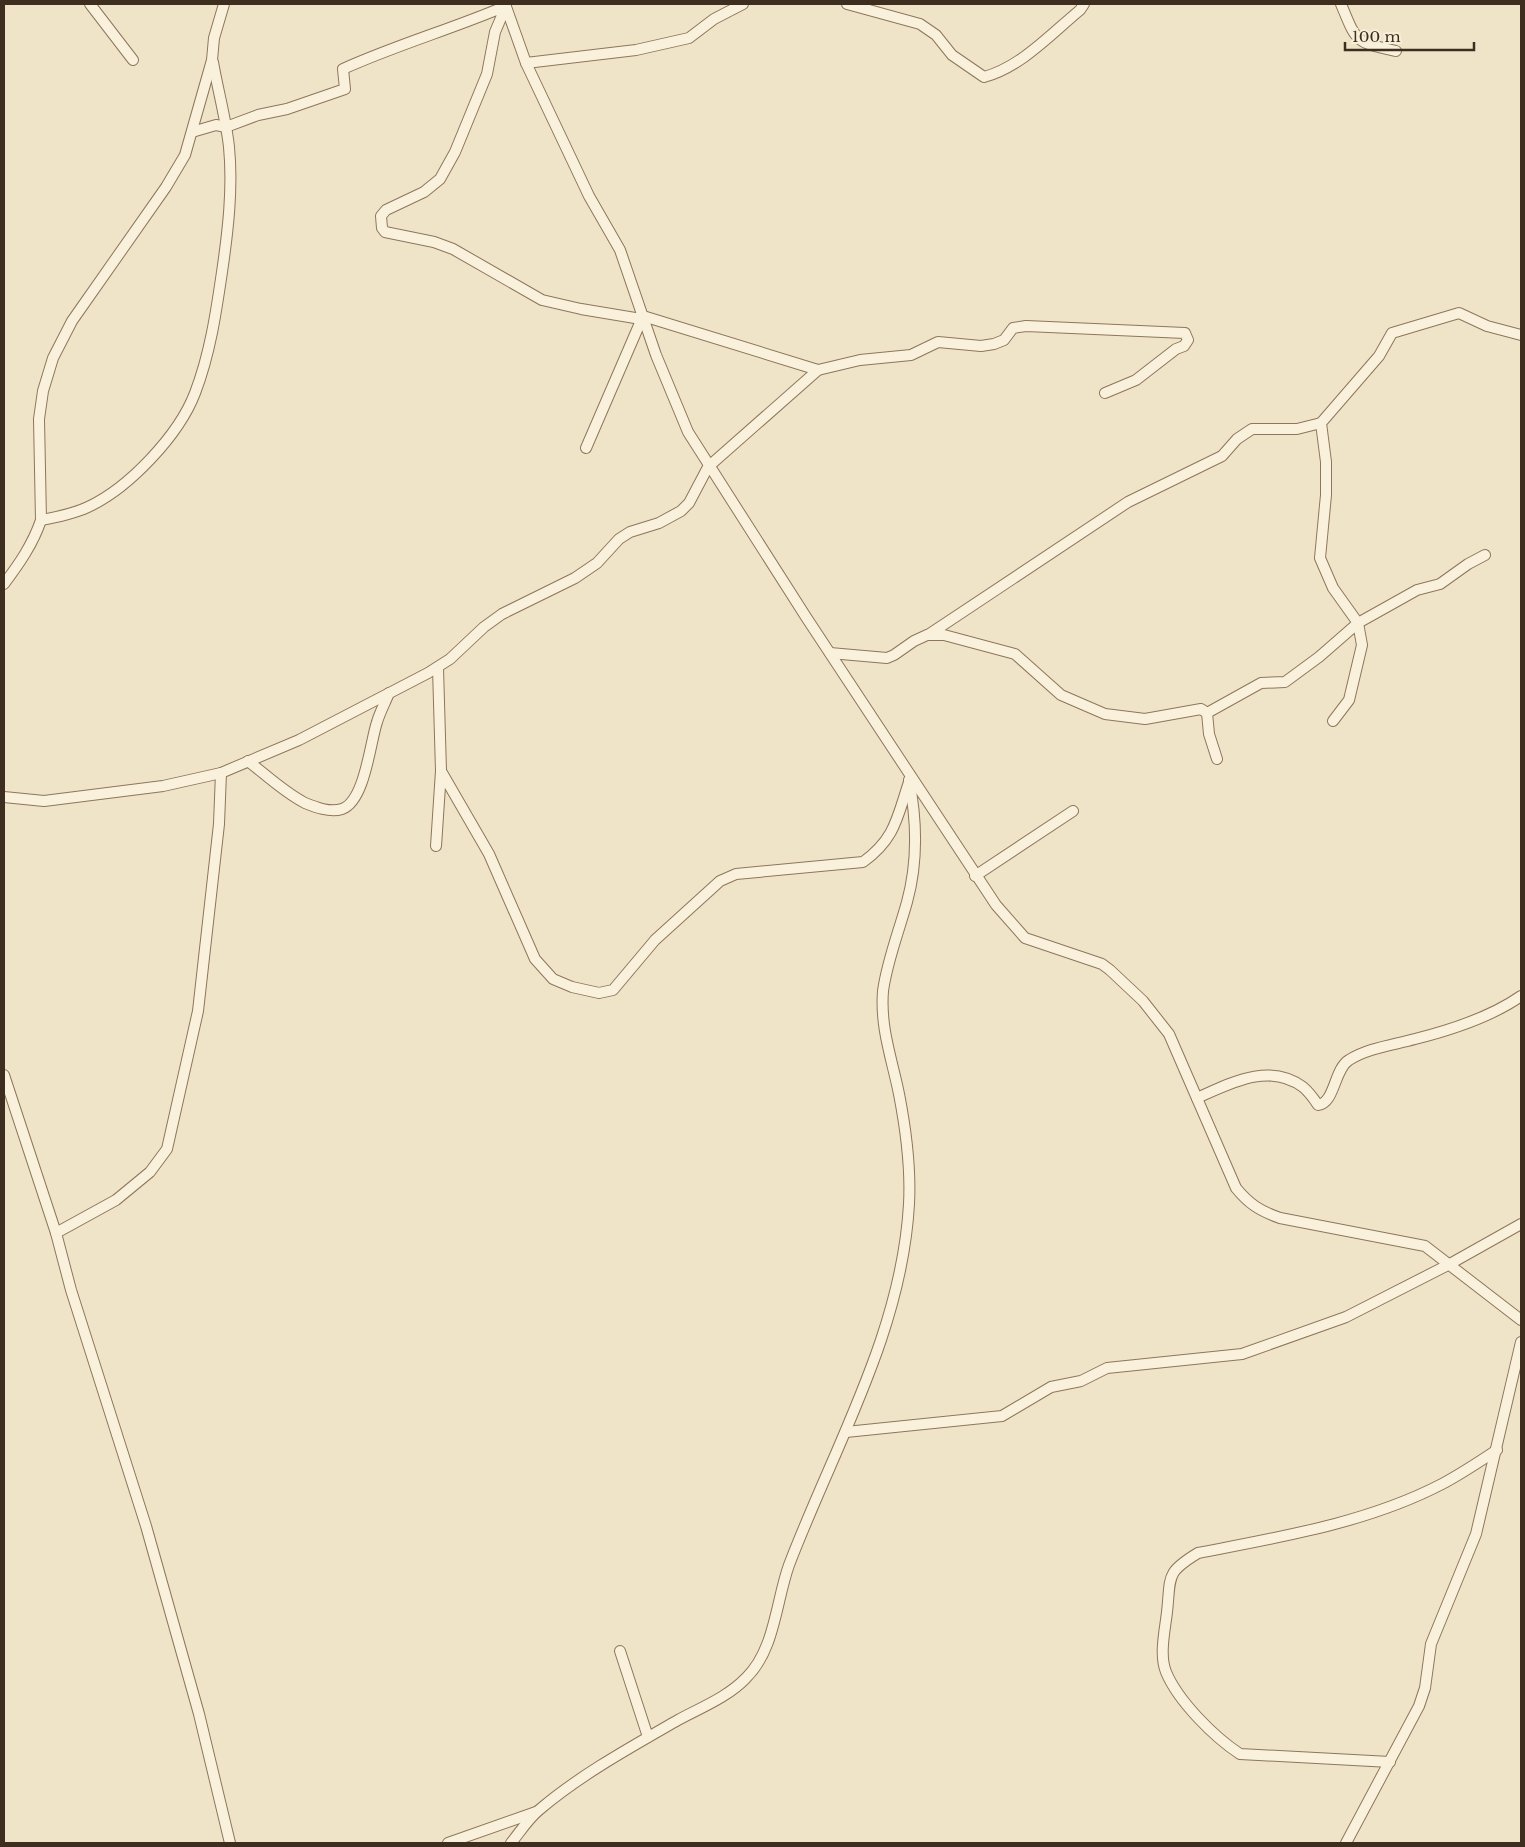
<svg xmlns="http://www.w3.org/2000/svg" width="1525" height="1847" font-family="'Libre Baskerville',serif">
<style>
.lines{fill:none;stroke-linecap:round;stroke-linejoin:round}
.street-casing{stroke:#8d765c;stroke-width:12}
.street{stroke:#faf1dc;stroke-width:10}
</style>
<rect width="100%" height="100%" fill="#f0e4c8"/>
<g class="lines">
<defs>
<g id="street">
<path d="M90 4 133 60"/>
<path d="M505 4 526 63 589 196 620 250 656 355 688 432 806 617 996 905 1025 938 1102 964 1110 970 1143 1001 1169 1034 1236 1188C1249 1204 1260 1211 1280 1218L1425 1246 1521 1320"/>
<path d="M847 4 920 24 936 35 952 55 984 77C1021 67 1051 34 1080 10L1084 4"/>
<path d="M1341 4C1357 43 1355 42 1396 51"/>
<path d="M526 63 636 50 689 38 714 19 743 4"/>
<path d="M192 132 216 125 226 127 258 115 287 109 345 89 343 69C396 45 452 29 506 6L495 32 487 74 455 152 440 179 424 192 386 210 381 216 382 228 385 232 434 242 453 249 542 300 581 309 641 319"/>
<path d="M586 448 643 316 818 370 860 360 911 355 938 342 981 346 994 344 1004 340 1013 328 1026 326 1185 333 1188 340 1184 346 1176 349 1136 380 1105 393"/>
<path d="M41 520C58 517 73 514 88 507 129 488 179 435 195 393 210 354 216 313 222 272 228 231 233 188 229 147 226 119 218 91 213 62"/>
<path d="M4 584C19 564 33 544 41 520L39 419 43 391 53 358 72 321 166 187 185 155 212 60 214 38 224 4"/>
<path d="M928 635 1128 502 1222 456 1237 439 1252 429H1297L1321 423"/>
<path d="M830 653 887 658 894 655 914 641 927 635H944L1015 654 1061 695 1105 714 1145 719 1201 709 1207 713 1209 734 1217 759"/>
<path d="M1207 713 1261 683 1285 682 1319 657 1358 623 1417 590 1440 584 1468 564 1485 555"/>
<path d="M1333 721 1349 700 1362 645 1358 623 1333 588 1320 558 1326 495V462L1321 423 1379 356 1392 333 1459 313 1487 326 1521 335"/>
<path d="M248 761C266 775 285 793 305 803 315 807 330 813 342 809 365 801 370 743 377 722 380 712 385 703 389 693"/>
<path d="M441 771 489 854 535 959 553 979 572 987 599 993 613 990 655 940 720 881 736 874 863 862C895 839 897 818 909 782"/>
<path d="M4 797 44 801 163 786 221 773 299 740 428 673 450 659 484 627 502 614 575 578 597 563 619 539 630 532 659 523 681 511 689 503 708 467 818 370"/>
<path d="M436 846 441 771 438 668"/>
<path d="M975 876 1073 811"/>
<path d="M4 1075 56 1233 71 1290 146 1526 199 1714 230 1843"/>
<path d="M1197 1098C1231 1083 1269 1062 1303 1087 1309 1092 1314 1099 1318 1105 1335 1103 1334 1069 1349 1060 1368 1048 1393 1045 1415 1039 1451 1030 1491 1017 1521 996"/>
<path d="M56 1233 116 1200 150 1172 167 1149 198 1011 219 824 221 773"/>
<path d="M846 1432 1002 1416 1051 1387 1081 1381 1107 1368 1242 1354 1346 1317 1448 1265 1521 1224"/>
<path d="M620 1651 648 1737"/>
<path d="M1390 1762 1240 1754C1214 1737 1178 1701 1166 1672 1159 1655 1165 1630 1167 1612 1171 1576 1165 1573 1198 1553 1280 1537 1367 1523 1442 1484 1461 1474 1479 1462 1497 1450"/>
<path d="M448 1843 536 1812"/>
<path d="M511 1843C520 1832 528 1819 539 1810 580 1775 631 1747 678 1720 700 1708 728 1697 746 1678 775 1650 776 1601 789 1565 834 1447 902 1332 909 1204 911 1167 906 1130 899 1094 892 1059 880 1028 883 991 887 961 899 931 907 902 918 862 917 821 909 780"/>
<path d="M1346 1843 1419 1706 1425 1688 1431 1644 1476 1534 1521 1342"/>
</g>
</defs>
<use href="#street" class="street-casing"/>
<use href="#street" class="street"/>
</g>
<rect width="1525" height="1847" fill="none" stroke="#3d2e20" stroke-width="10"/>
<path d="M1345 42v8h129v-8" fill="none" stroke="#3d2e20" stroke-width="2.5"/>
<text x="1352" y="42" font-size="15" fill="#3d2e20" stroke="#f7eed8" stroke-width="4" paint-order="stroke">100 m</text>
</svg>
